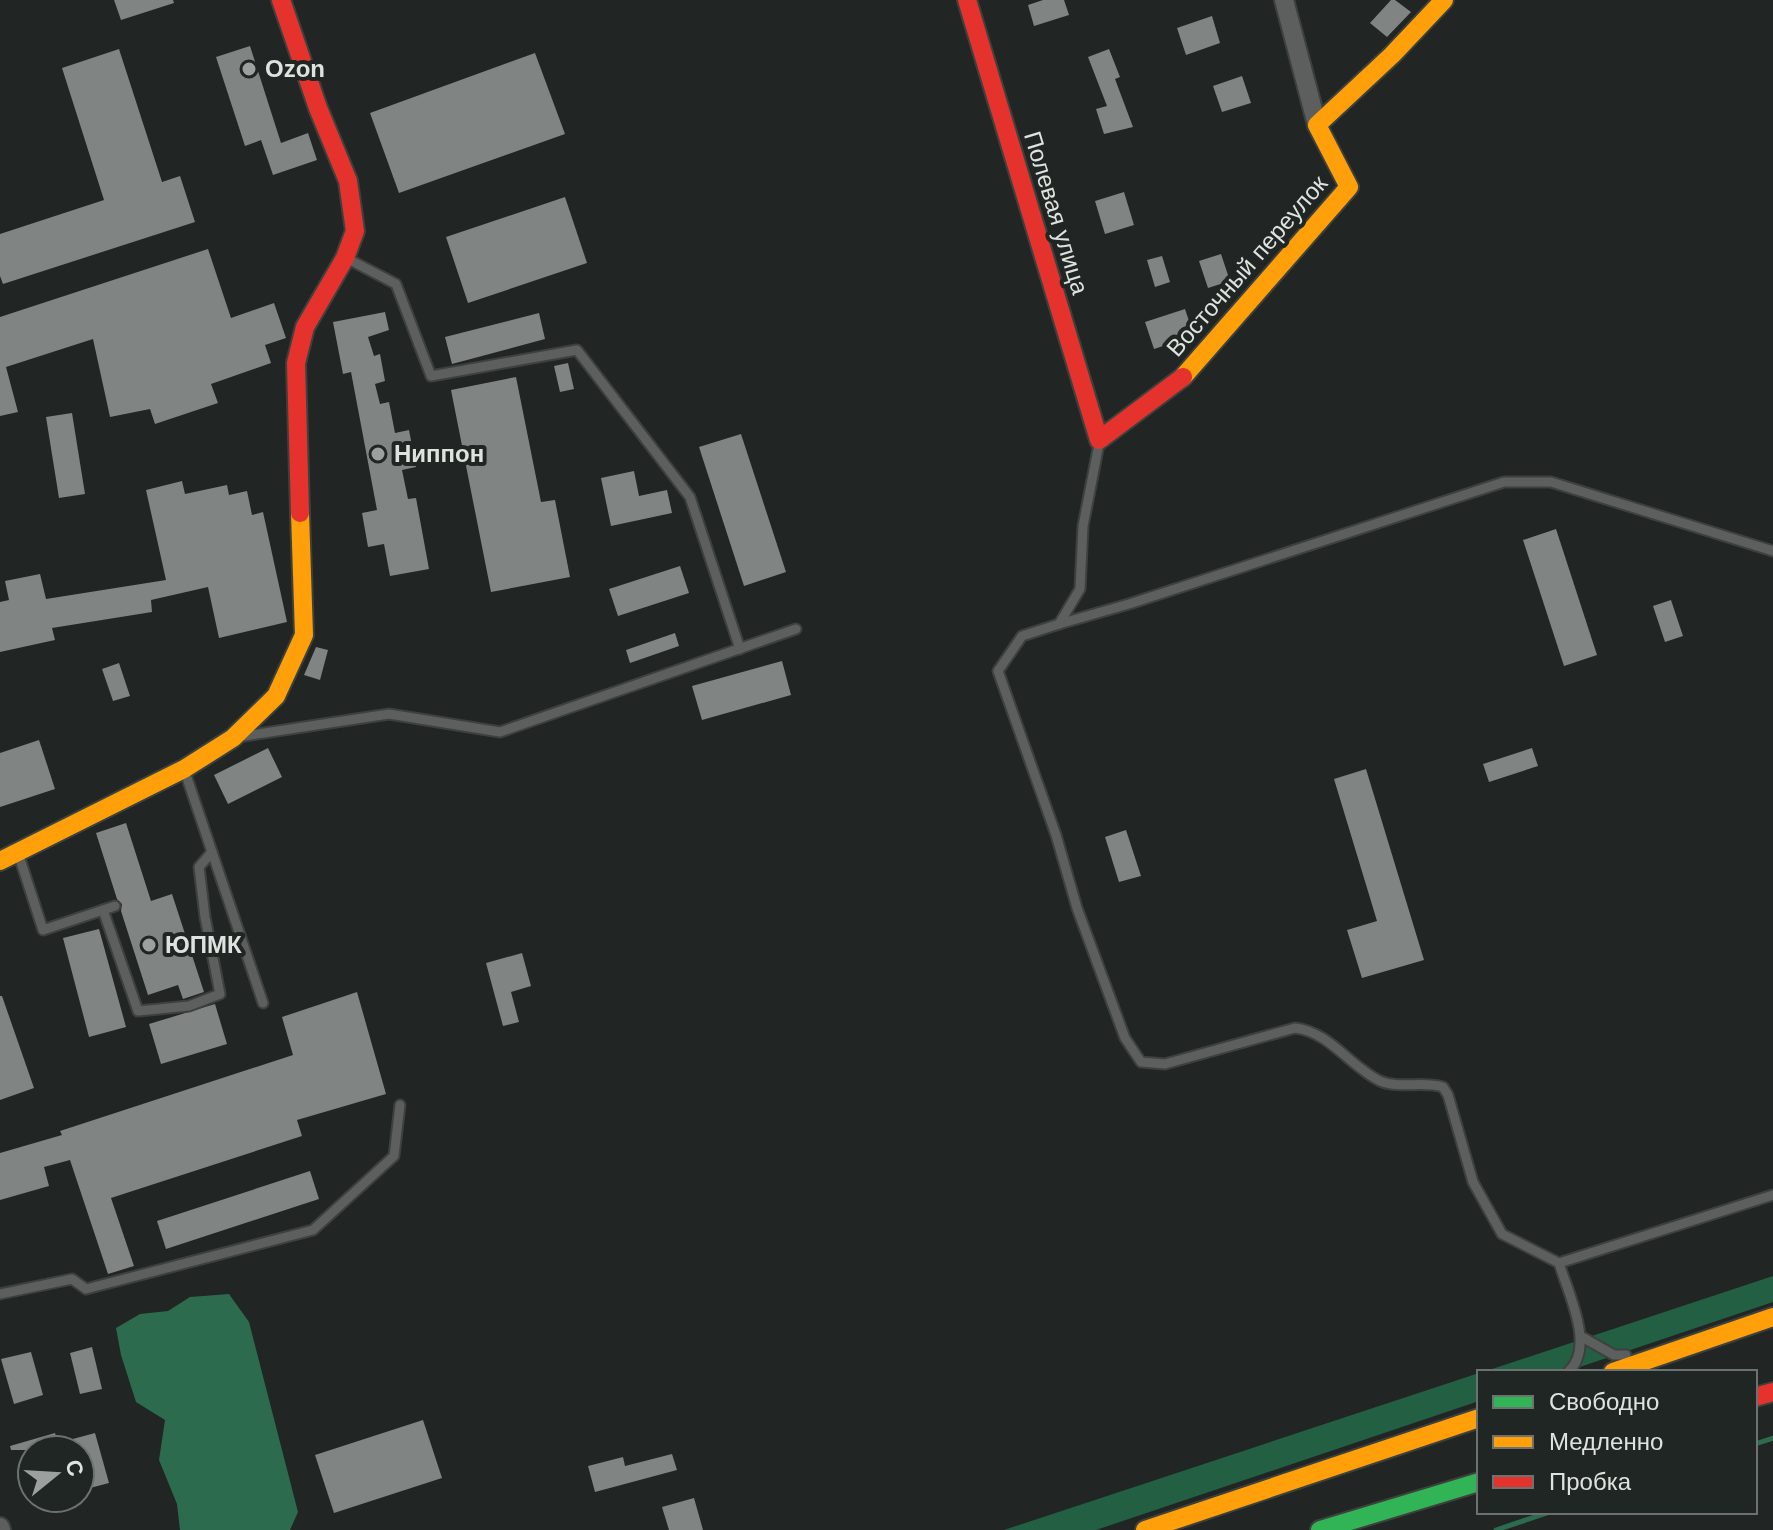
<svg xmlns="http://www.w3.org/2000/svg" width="1773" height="1530" font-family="Helvetica,sans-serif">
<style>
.forest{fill:#225f43}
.water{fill:#2c6b4e}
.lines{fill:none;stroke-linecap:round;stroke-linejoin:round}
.stream{stroke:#2c6b4e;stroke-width:5}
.building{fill:#808482}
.lane-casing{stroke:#3d413e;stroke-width:13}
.street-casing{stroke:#3d413e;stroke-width:22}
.fast-casing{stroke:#3d413e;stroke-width:22}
.slow-casing{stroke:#3d413e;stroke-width:22}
.jam-casing{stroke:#3d413e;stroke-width:22}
.lane{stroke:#5c5f5d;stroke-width:9}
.street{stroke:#5c5f5d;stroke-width:18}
.fast{stroke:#30b455;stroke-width:18}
.slow{stroke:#ff9f0a;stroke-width:18}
.jam{stroke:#e5322d;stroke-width:18}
.poi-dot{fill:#9ca09e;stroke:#202623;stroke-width:3}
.labels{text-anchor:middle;stroke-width:8;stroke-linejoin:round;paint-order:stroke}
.poi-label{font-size:24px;font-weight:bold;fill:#dfe3e0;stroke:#202623;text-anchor:start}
.street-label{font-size:24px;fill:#dfe3e0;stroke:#202623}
</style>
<rect width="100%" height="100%" fill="#212523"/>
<g class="forest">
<path d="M1773 1276V1302L1565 1372H1483Z"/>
<path d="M1479 1373V1401L1096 1530H1004Z"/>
</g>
<path class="water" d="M229 1294 249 1322 298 1512 290 1530H180L177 1504 159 1460 165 1420 136 1402 121 1355 116 1328 140 1314 168 1311 190 1297Z"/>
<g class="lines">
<g class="stream">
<path d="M1755 1444 1773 1438"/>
<path d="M1496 1530 1550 1512"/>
</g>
</g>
<g class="building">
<path d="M114 0H173L174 3 121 20Z"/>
<path d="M1043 0H1064L1069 15 1034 26 1028 5Z"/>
<path d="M1391 0H1395L1411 12 1387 37 1370 23Z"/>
<path d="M1212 16 1220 43 1186 55 1177 28Z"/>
<path d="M250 46 281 143 308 133 317 160 273 175 261 140 245 146 216 57Z"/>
<path d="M119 49 162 182 180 176 195 222 3 284 0 276V234L104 200 62 68Z"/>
<path d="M1109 49 1120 77 1115 79 1133 127 1104 134 1096 109 1107 106 1088 57Z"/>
<path d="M535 53 565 134 399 193 370 113Z"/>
<path d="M1242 76 1251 103 1222 112 1213 86Z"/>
<path d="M1124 192 1134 225 1105 234 1095 201Z"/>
<path d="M565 197 587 263 468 303 446 237Z"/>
<path d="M208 249 231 318 274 303 286 338 265 345 271 363 211 384 218 403 155 424 150 409 110 417 93 339 6 367 18 412 0 416V317Z"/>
<path d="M1221 254 1230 281 1208 288 1199 261Z"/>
<path d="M1162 256 1170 282 1155 287 1147 260Z"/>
<path d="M1185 309 1194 336 1154 349 1145 322Z"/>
<path d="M385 312 389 330 368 337 374 356 380 354 385 381 375 384 380 404 389 402 395 433 409 430 416 467 402 470 408 499 416 498 429 569 390 576 384 544 368 547 362 513 377 510 351 372 343 374 333 322Z"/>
<path d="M539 313 545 339 452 364 445 337Z"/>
<path d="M568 363 574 389 560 392 554 366Z"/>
<path d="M516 377 541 502 555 500 570 577 491 592 451 390Z"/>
<path d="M72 413 85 494 59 498 46 417Z"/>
<path d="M741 434 786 572 744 586 699 447Z"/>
<path d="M634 471 639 496 667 490 672 513 611 526 601 478Z"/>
<path d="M182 481 185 494 227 485 229 495 247 491 252 515 263 512 287 622 219 638 208 587 151 600 152 612 52 628 55 640 0 652V602L9 600 5 581 40 574 46 599 166 580 146 490Z"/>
<path d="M1556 529 1597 655 1564 666 1523 540Z"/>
<path d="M680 566 689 593 618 616 609 589Z"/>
<path d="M1671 600 1683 636 1665 642 1653 606Z"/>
<path d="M675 633 679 646 630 663 626 650Z"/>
<path d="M316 647 328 650 320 680 304 675Z"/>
<path d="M782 661 791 695 702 720 692 686Z"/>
<path d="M119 663 130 696 113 701 102 669Z"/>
<path d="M39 740 55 789 0 807V753Z"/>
<path d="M268 748 282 777 228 804 214 775Z"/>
<path d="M1532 748 1538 766 1489 782 1483 764Z"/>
<path d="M1366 769 1424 960 1362 978 1347 930 1377 921 1334 779Z"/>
<path d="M126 823 151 901 172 894 204 992 183 999 178 985 148 995 121 911 122 904 117 899 96 833Z"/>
<path d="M1126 830 1141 876 1119 882 1105 837Z"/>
<path d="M99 929 126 1027 89 1037 63 938Z"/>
<path d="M522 953 531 986 511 992 519 1022 503 1026 486 963Z"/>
<path d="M357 992 386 1094 297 1120 302 1136 111 1198 134 1266 108 1274 70 1160 44 1167 49 1186 0 1200V1153L62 1135 60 1131 293 1055 282 1017Z"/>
<path d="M0 996H2L34 1088 0 1100Z"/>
<path d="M215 1004 227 1044 161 1064 149 1024Z"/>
<path d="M310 1171 319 1199 166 1249 157 1221Z"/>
<path d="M92 1347 102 1389 80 1394 70 1353Z"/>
<path d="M31 1352 43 1395 14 1404 1 1359Z"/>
<path d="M423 1420 442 1478 334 1513 315 1455Z"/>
<path d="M55 1433 58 1443 95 1433 109 1483 90 1488 80 1450H11L10 1446Z"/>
<path d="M672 1454 677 1470 595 1492 588 1466 623 1457 625 1466Z"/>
<path d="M694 1498 703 1530H669L662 1507Z"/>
</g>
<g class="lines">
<defs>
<g id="lane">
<path d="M348 259 396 284 431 376 577 350 690 497 740 649"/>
<path d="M1099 444 1083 526 1080 589 1059 624 1022 636 998 671 1056 835 1077 908 1125 1038 1141 1062 1165 1064 1295 1028C1330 1032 1349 1066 1380 1081 1398 1089 1423 1081 1443 1087L1448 1095 1473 1182 1502 1234 1559 1263 1773 1195"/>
<path d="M1059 624 1129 604 1504 482H1551L1773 551"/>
<path d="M244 736 389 714 500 732 796 629"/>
<path d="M185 772 263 1003"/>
<path d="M19 856 43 930 115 906"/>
<path d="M103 910 138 1011 189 1006 220 994 205 917 199 867 212 852"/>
<path d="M1559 1263C1568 1293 1596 1348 1568 1372"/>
<path d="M0 1294 72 1279 86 1289 313 1230 394 1156 400 1105"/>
<path d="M1582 1337 1614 1355H1626"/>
</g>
<g id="street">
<path d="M1284 0 1317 125"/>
<path d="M0 1527 1 1530"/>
</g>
<path id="fast" d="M1320 1530 1479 1482"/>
<g id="slow">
<path d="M1183 377 1349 187 1317 125 1392 55 1444 0"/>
<path d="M0 861 184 769 233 738 276 696 304 635 300 513"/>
<path d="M1613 1372 1773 1317"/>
<path d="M1145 1530 1479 1418"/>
</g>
<g id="jam">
<path d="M281 0 318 108 348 181 355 231 345 258 305 327 296 363 300 513"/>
<path d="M967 0 1099 440 1183 377"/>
<path d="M1755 1397 1773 1392"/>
</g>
</defs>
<use href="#lane" class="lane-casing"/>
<use href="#street" class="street-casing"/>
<use href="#fast" class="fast-casing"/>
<use href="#slow" class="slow-casing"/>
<use href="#jam" class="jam-casing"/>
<use href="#lane" class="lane"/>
<use href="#street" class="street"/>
<use href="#fast" class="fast"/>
<use href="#slow" class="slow"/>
<use href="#jam" class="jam"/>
</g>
<g class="poi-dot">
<circle cx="249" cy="69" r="8"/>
<circle cx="378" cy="454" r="8"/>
<circle cx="149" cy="945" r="8"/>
</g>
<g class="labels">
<g class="poi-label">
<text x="265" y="77">Ozon</text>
<text x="394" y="462">Ниппон</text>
<text x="165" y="953">ЮПМК</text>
</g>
<g class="street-label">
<text transform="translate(1056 213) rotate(73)" y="8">Полевая улица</text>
<text transform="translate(1247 266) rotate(-49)" y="8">Восточный переулок</text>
</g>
</g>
<rect x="1477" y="1370" width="280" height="144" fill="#202623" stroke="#6c726f" stroke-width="2"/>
<rect x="1493" y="1396" width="40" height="12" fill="#30b455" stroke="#6c726f" stroke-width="2"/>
<text x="1549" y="1410" font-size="24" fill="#dfe3e0">Свободно</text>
<rect x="1493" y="1436" width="40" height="12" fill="#ff9f0a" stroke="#6c726f" stroke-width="2"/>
<text x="1549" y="1450" font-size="24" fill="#dfe3e0">Медленно</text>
<rect x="1493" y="1476" width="40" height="12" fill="#e5322d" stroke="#6c726f" stroke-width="2"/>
<text x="1549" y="1490" font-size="24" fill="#dfe3e0">Пробка</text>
<g transform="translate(56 1474) rotate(72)"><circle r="38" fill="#202623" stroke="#6c726f" stroke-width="2"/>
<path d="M0-6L14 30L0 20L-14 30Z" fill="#9ca09e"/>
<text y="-12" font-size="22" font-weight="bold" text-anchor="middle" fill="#dfe3e0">С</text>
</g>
</svg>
